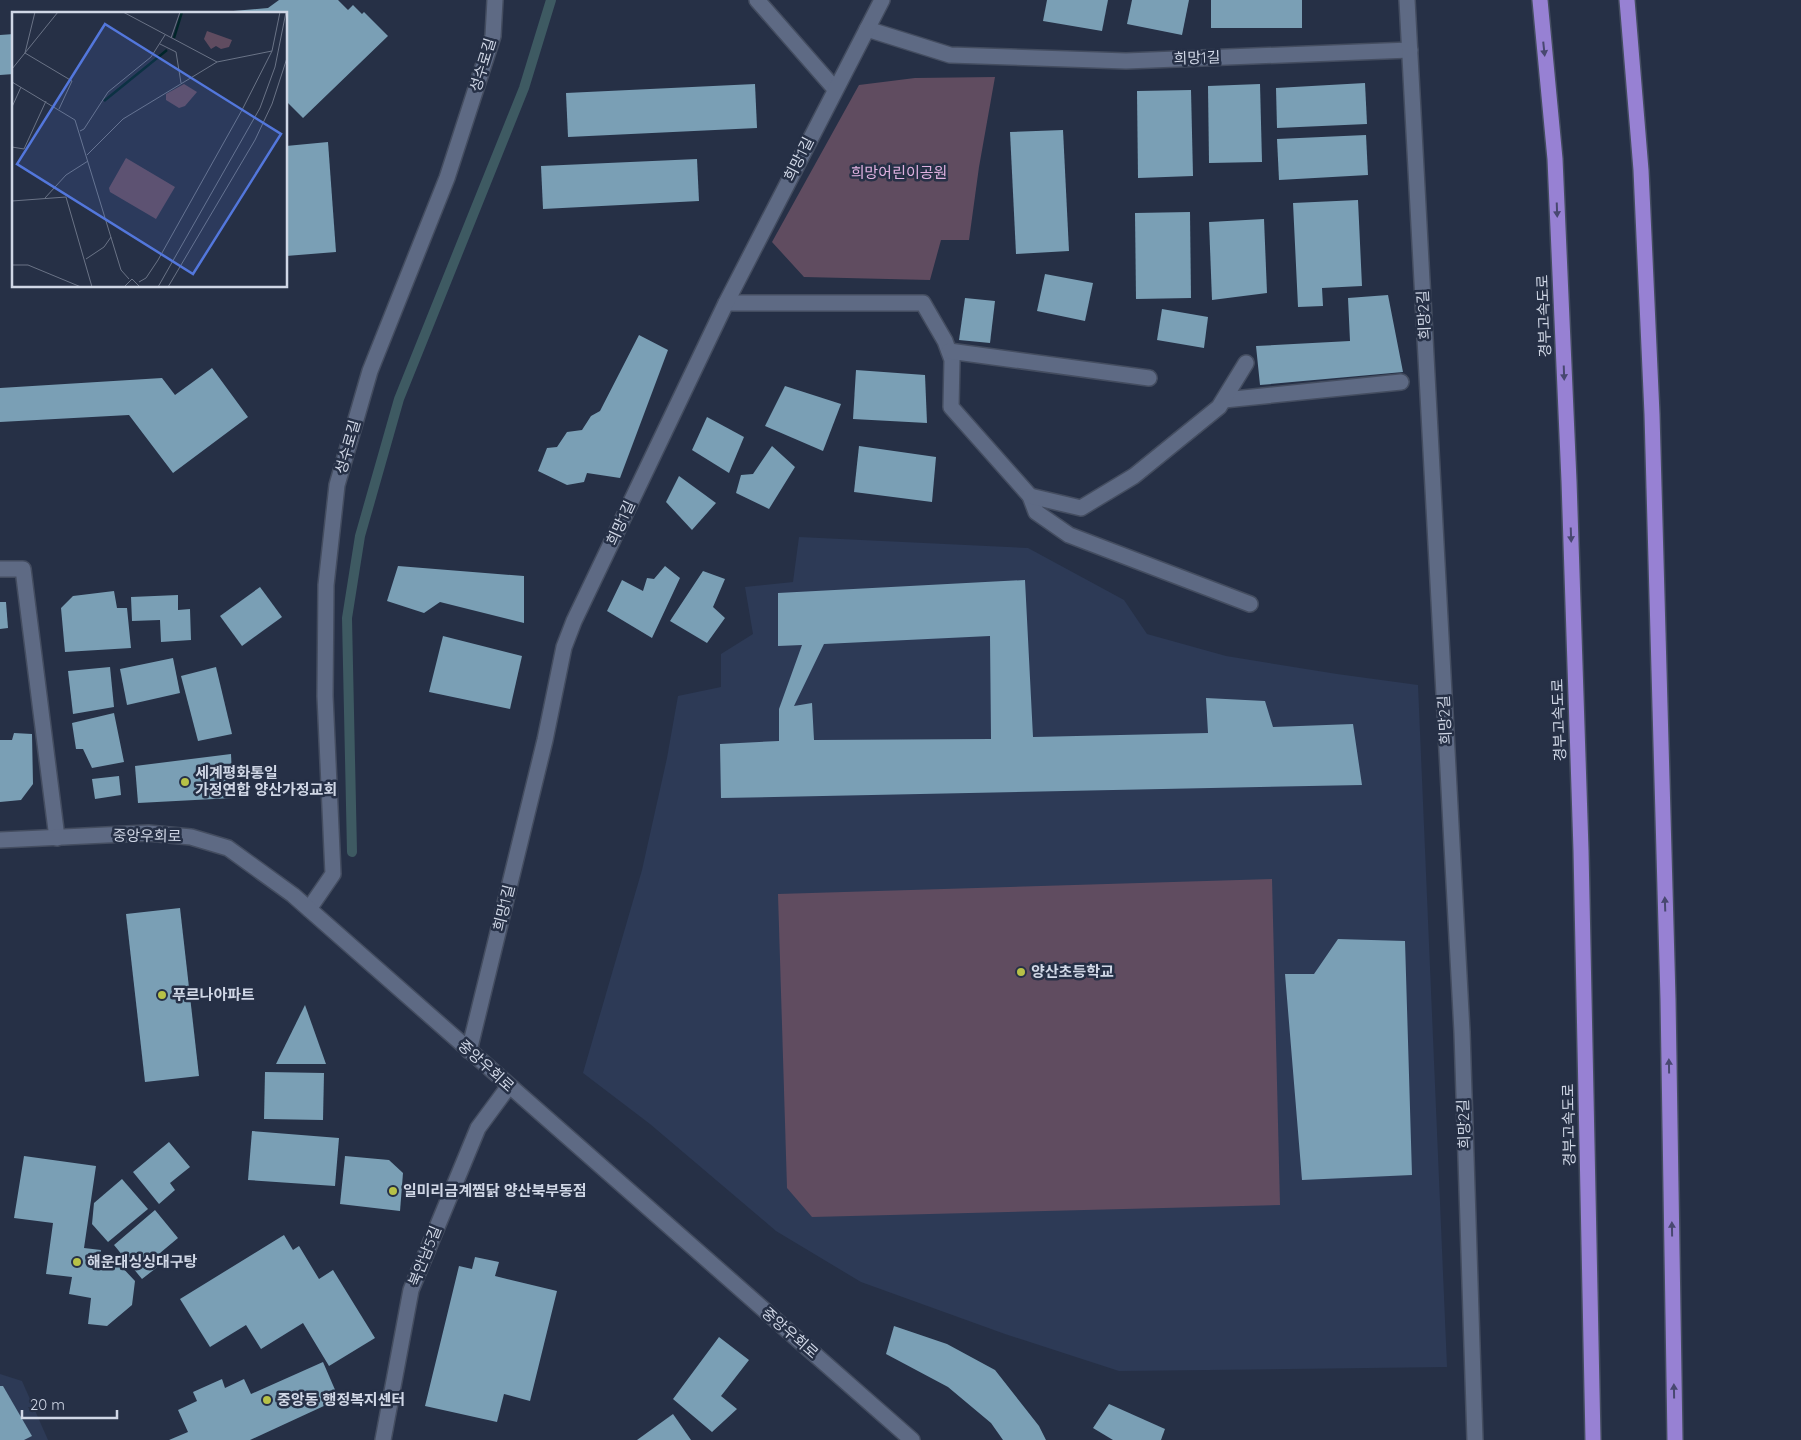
<svg xmlns="http://www.w3.org/2000/svg" width="1801" height="1440" font-family="Quicksand,'Noto Sans KR',sans-serif">
<style>
.built{fill:#2d3a56}
.green{fill:#604c60}
.lines{fill:none;stroke-linecap:round;stroke-linejoin:round}
.stream{stroke:#3e5a62;stroke-width:10}
.building{fill:#7a9fb5;fill-rule:evenodd}
.service-casing{stroke:#444d60;stroke-width:18}
.minor-casing{stroke:#444d60;stroke-width:18}
.secondary-casing{stroke:#444d60;stroke-width:18}
.motorway-casing{stroke:#444d60;stroke-width:18}
.service{stroke:#5e6a84;stroke-width:15}
.minor{stroke:#5e6a84;stroke-width:15}
.secondary{stroke:#5e6a84;stroke-width:15}
.motorway{stroke:#9781d3;stroke-width:15}
.oneway{fill:#484870}
.poi-dot{fill:#b7c147;stroke:#263046;stroke-width:2}
.labels{text-anchor:middle;stroke-width:5;stroke-linejoin:round;paint-order:stroke}
.street-label{font-size:15px;fill:#d0d7e6;stroke:#263046}
.park-label{font-size:15px;fill:#dfb1e0;stroke:#263046}
.poi-label{font-size:15px;font-weight:bold;fill:#d0d7e6;stroke:#263046;text-anchor:start}
.inset-river{fill:none;stroke:#002529;stroke-width:2.5}
.inset-road{fill:none;stroke:#6a7386;stroke-width:1}
.view{fill:#5377dc;fill-opacity:0.15;stroke:#5377dc;stroke-width:2.5}
.inset-edge{fill:none;stroke:#d0d7e6;stroke-width:2.5}
</style>
<rect width="100%" height="100%" fill="#263046"/>
<g class="built">
<path d="M799 537 1028 548 1124 600 1147 634 1226 656 1337 674 1418 685 1447 1367 1119 1371 1005 1334 861 1282 776 1231 650 1124 583 1073 642 870 667 758 678 696 721 687V654L753 634 745 587 793 582Z"/>
<path d="M0 1374 22 1381 48 1440H0Z"/>
</g>
<g class="green">
<path d="M995 77 979 167 969 240H941L930 280 804 277 772 242 859 85 915 78Z"/>
<path d="M1272 879 1280 1205 812 1217 787 1188 778 894Z"/>
</g>
<g class="lines">
<path class="stream" d="M352 852 347 618 360 536 399 399 524 88 551 0"/>
</g>
<g class="building">
<path d="M279 0H338L348 10 353 5 362 14 364 12 388 36 303 118 286 101V14H222V12L268 8Z"/>
<path d="M1047 0H1108L1102 31 1043 21Z"/>
<path d="M1132 0H1189L1182 35 1127 24Z"/>
<rect x="1211" y="0" width="91" height="28"/>
<path d="M14 34V74L0 75V35Z"/>
<path d="M1365 83 1367 124 1277 128 1276 88Z"/>
<path d="M755 84 757 128 568 137 566 93Z"/>
<path d="M1260 84 1262 162 1209 163 1208 86Z"/>
<path d="M1191 90 1193 176 1138 178 1137 91Z"/>
<path d="M1063 130 1069 251 1016 254 1010 132Z"/>
<path d="M1366 135 1368 175 1279 180 1277 139Z"/>
<path d="M328 142 336 252 286 256V146Z"/>
<path d="M697 159 699 201 543 209 541 166Z"/>
<path d="M1358 200 1362 286 1322 288 1323 306 1298 307 1293 203Z"/>
<path d="M1190 212 1191 298 1136 299 1135 213Z"/>
<path d="M1264 219 1267 293 1212 300 1209 222Z"/>
<path d="M1045 274 1093 283 1085 321 1037 311Z"/>
<path d="M1388 295 1403 372 1260 385 1256 346 1350 341 1348 298Z"/>
<path d="M965 298 995 301 990 343 959 340Z"/>
<path d="M1162 309 1208 317 1204 348 1157 340Z"/>
<path d="M639 335 668 350 620 478 587 473 584 482 567 485 538 471 547 448 557 447 567 432 582 430 591 416 600 411Z"/>
<path d="M212 368 248 417 173 473 129 415 0 422V388L162 378 175 395Z"/>
<path d="M856 370 925 375 927 423 853 419Z"/>
<path d="M785 386 841 404 823 451 765 426Z"/>
<path d="M707 417 744 437 729 473 692 450Z"/>
<path d="M772 446 795 467 769 509 736 493 741 475 753 474Z"/>
<path d="M859 446 936 457 932 502 854 492Z"/>
<path d="M679 476 716 503 692 530 666 502Z"/>
<path d="M398 566 524 576V623L440 602 424 613 387 601Z"/>
<path d="M665 566 680 578 652 638 607 611 622 580 643 591 647 578 654 579Z"/>
<path d="M703 571 725 579 713 607 725 618 707 643 670 621Z"/>
<path d="M1025 580 1033 737 1208 733 1206 698 1265 701 1273 727 1353 724 1362 785 721 798 720 744 779 741V709L802 645 778 646V593ZM990 636 991 739 814 740 812 703 794 706 824 644Z"/>
<path d="M260 587 282 617 242 646 220 616Z"/>
<path d="M114 591 117 608H127L131 648 65 652 61 608 73 596Z"/>
<path d="M178 595V610L190 609 191 640 161 642 160 620 132 621 131 597Z"/>
<path d="M0 602H6L8 628 0 629Z"/>
<path d="M443 636 522 656 510 709 429 692Z"/>
<path d="M173 658 180 693 127 705 120 669Z"/>
<path d="M110 667 114 707 73 714 68 671Z"/>
<path d="M216 667 232 734 198 741 181 676Z"/>
<path d="M114 713 124 762 92 768 83 749H76L72 723Z"/>
<path d="M14 733 32 734 33 784 21 800 0 802V740H12Z"/>
<path d="M231 754 233 798 138 803 135 766Z"/>
<path d="M119 776 121 795 95 799 92 779Z"/>
<path d="M180 908 199 1076 145 1082 126 914Z"/>
<path d="M1338 939 1405 941 1412 1175 1302 1180 1285 974H1314Z"/>
<path d="M305 1005 326 1064H276Z"/>
<path d="M265 1072 324 1073 323 1120 264 1119Z"/>
<path d="M252 1131 339 1138 335 1186 248 1180Z"/>
<path d="M169 1142 190 1167 170 1183 175 1190 159 1204 133 1172Z"/>
<path d="M24 1156 96 1166 84 1248 101 1250 99 1261 119 1264 135 1281 132 1305 107 1326 88 1324 91 1298 69 1294 72 1277 46 1274 53 1223 14 1218Z"/>
<path d="M345 1156 389 1160 403 1173 400 1211 340 1204Z"/>
<path d="M122 1179 148 1209 108 1242 92 1224 94 1203Z"/>
<path d="M155 1210 178 1238 154 1258 160 1265 142 1279 114 1245Z"/>
<path d="M284 1235 293 1250 299 1246 319 1279 333 1270 375 1338 329 1366 303 1323 261 1349 246 1325 210 1347 180 1299Z"/>
<path d="M475 1257 499 1262 495 1276 557 1291 530 1401 504 1394 497 1422 425 1406 459 1266 472 1269Z"/>
<path d="M894 1326 947 1344 995 1370 1039 1426 1046 1440H1003L991 1423 948 1387 886 1354Z"/>
<path d="M719 1337 749 1360 721 1396 737 1409 712 1432 673 1399Z"/>
<path d="M323 1362 339 1399 250 1440H169L188 1432 178 1410 197 1401 193 1392 222 1379 225 1388 244 1379 251 1394Z"/>
<path d="M0 1386H3L32 1436 24 1440H0Z"/>
<path d="M1109 1404 1165 1429 1161 1440H1113L1093 1428Z"/>
<path d="M673 1414 691 1440H637Z"/>
</g>
<g class="lines">
<defs>
<g id="service">
<path d="M867 29 950 55 1126 61 1410 50"/>
<path d="M726 303H923L945 341 952 360 951 407 1030 496 1036 512 1069 535 1250 604"/>
<path d="M949 351 1149 378"/>
<path d="M1224 400 1401 382"/>
<path d="M1030 496 1081 508 1134 476 1219 407 1246 363"/>
</g>
<g id="minor">
<path d="M757 0 835 89"/>
<path d="M1407 0 1462 1032 1475 1440"/>
<path d="M0 569H23L57 838"/>
<path d="M309 909 333 874 325 696 326 585 337 485 370 371 447 178 493 36 495 0"/>
<path d="M469 1051 545 740 564 647 574 621 726 303 882 0"/>
<path d="M383 1440 411 1290 478 1128 509 1086"/>
</g>
<path id="secondary" d="M0 840 148 833 191 837 228 848 293 895 912 1440"/>
<g id="motorway">
<path d="M1540 0 1555 159 1569 481 1581 850 1593 1440"/>
<path d="M1627 0 1641 170 1652 414 1668 999 1675 1440"/>
</g>
</defs>
<use href="#service" class="service-casing"/>
<use href="#minor" class="minor-casing"/>
<use href="#secondary" class="secondary-casing"/>
<use href="#motorway" class="motorway-casing"/>
<use href="#service" class="service"/>
<use href="#minor" class="minor"/>
<use href="#secondary" class="secondary"/>
<use href="#motorway" class="motorway"/>
</g>
<defs><path id="oneway-solid" d="M-6-.8H1V-3.2L6.5 0L1 3.2V.8H-6Z" transform="scale(1.25)"/></defs>
<g class="oneway">
<use href="#oneway-solid" transform="translate(1544 49) rotate(84)"/>
<use href="#oneway-solid" transform="translate(1557 210) rotate(88)"/>
<use href="#oneway-solid" transform="translate(1564 373) rotate(88)"/>
<use href="#oneway-solid" transform="translate(1571 535) rotate(88)"/>
<use href="#oneway-solid" transform="translate(1665 904) rotate(-92)"/>
<use href="#oneway-solid" transform="translate(1669 1066) rotate(-91)"/>
<use href="#oneway-solid" transform="translate(1672 1229) rotate(-91)"/>
<use href="#oneway-solid" transform="translate(1674 1391) rotate(-91)"/>
</g>
<g class="poi-dot">
<circle cx="185" cy="782" r="5"/>
<circle cx="1021" cy="972" r="5"/>
<circle cx="162" cy="995" r="5"/>
<circle cx="393" cy="1191" r="5"/>
<circle cx="77" cy="1262" r="5"/>
<circle cx="267" cy="1400" r="5"/>
</g>
<g class="labels">
<g class="street-label">
<text transform="translate(1197 58) rotate(-2)" y="5">희망1길</text>
<text transform="translate(483 65) rotate(-73)" y="5">성수로길</text>
<text transform="translate(799 159) rotate(-63)" y="5">희망1길</text>
<text transform="translate(1424 315) rotate(-93)" y="5">희망2길</text>
<text transform="translate(1544 316) rotate(-92)" y="5">경부고속도로</text>
<text transform="translate(348 447) rotate(-74)" y="5">성수로길</text>
<text transform="translate(621 523) rotate(-65)" y="5">희망1길</text>
<text transform="translate(1445 720) rotate(-93)" y="5">희망2길</text>
<text transform="translate(1559 720) rotate(-92)" y="5">경부고속도로</text>
<text transform="translate(147 836) rotate(1)" y="5">중앙우회로</text>
<text transform="translate(504 908) rotate(-76)" y="5">희망1길</text>
<text transform="translate(486 1066) rotate(42)" y="5">중앙우회로</text>
<text transform="translate(1464 1124) rotate(-92)" y="5">희망2길</text>
<text transform="translate(1569 1125) rotate(-91)" y="5">경부고속도로</text>
<text transform="translate(425 1256) rotate(-68)" y="5">북안남5길</text>
<text transform="translate(790 1333) rotate(41)" y="5">중앙우회로</text>
</g>
<g class="park-label">
<text x="899" y="178">희망어린이공원</text>
</g>
<g class="poi-label">
<text x="195" y="778">세계평화통일<tspan x="195" dy="17">가정연합 양산가정교회</tspan></text>
<text x="1031" y="977">양산초등학교</text>
<text x="172" y="1000">푸르나아파트</text>
<text x="403" y="1196">일미리금계찜닭 양산북부동점</text>
<text x="87" y="1267">해운대싱싱대구탕</text>
<text x="277" y="1405">중앙동 행정복지센터</text>
</g>
</g>
<g transform="translate(12 12)">
<rect width="275" height="275" fill="#263046"/>
<path d="M195 19 220 28 217 35 209 37 204 34 199 37 192 27ZM172 72 185 80 173 94 167 96 154 88V82ZM114 146 163 175 144 207 98 180 97 176Z" fill="#604c60"/>
<path class="inset-river" d="M162 26 170 0M92 89 155 38"/>
<path class="inset-road" d="M23 0 13 41 60 69 47 97M111 0 205 50M159 26 168 0M148 32 164 40 169 71M0 57 46 0M0 70 63 108 109 258 117 267M0 95 9 75M68 119 72 117 96 80 139 45 153 23M0 135 12 137 34 89M75 143 111 107 205 50 260 39M33 186 54 163 76 149M0 189 54 185 80 275M74 247 92 235 99 225M0 253H16L69 275M127 270 134 266 146 248 230 98 260 39 268 0M112 275 120 267 128 275M146 275 248 96 263 55 274 0M156 275 243 128 260 92 275 46"/>
<path class="view" d="M93 12 269 122 181 262 5 152Z"/>
<rect width="275" height="275" class="inset-edge"/>
</g>
<path d="M22 1410v8h95v-8" fill="none" stroke="#d0d7e6" stroke-width="2.5"/>
<text x="30" y="1410" font-size="15" fill="#d0d7e6" stroke="#263046" stroke-width="4" paint-order="stroke">20 m</text>
</svg>
